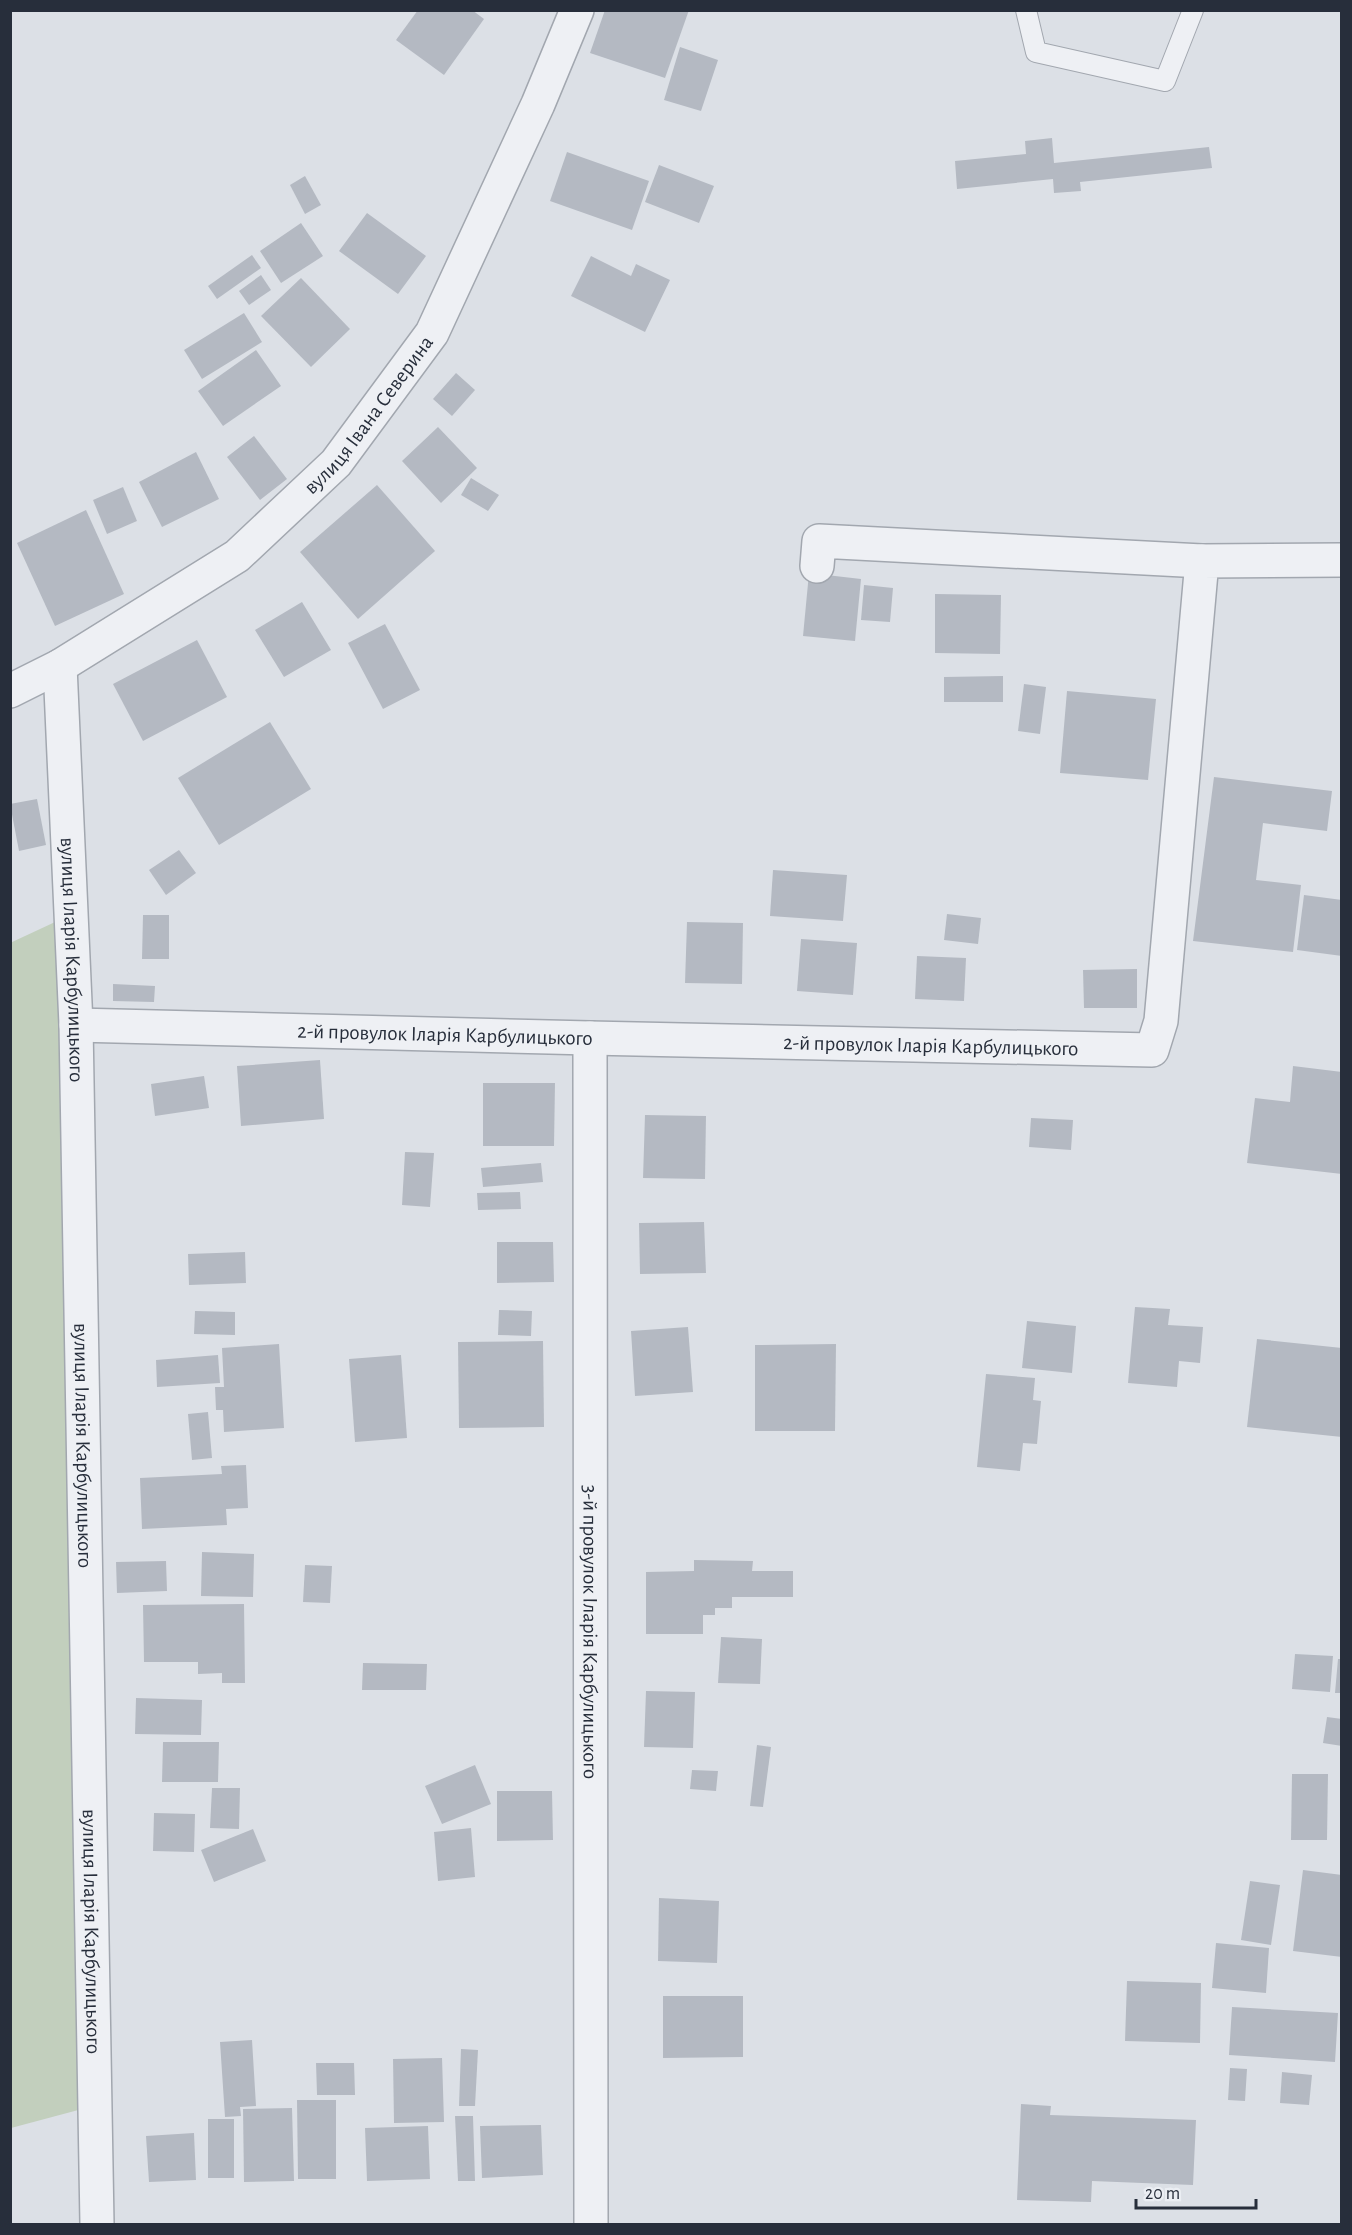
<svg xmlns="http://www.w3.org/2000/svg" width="1352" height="2235" font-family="'Alegreya Sans',sans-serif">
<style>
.green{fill:#c2cfbd}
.building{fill:#b4b9c2}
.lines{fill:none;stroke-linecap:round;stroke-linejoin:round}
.service-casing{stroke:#a2a7af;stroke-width:22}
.minor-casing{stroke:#a2a7af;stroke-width:36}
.service{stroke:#eef0f4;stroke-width:20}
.minor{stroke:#eef0f4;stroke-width:33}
.labels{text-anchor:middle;stroke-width:5;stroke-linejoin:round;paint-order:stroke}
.street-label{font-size:21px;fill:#272e3b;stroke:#ebeef3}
</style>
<rect width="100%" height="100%" fill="#dce0e6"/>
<path class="green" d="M83 909 112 2101 11 2128 10 943Z"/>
<g class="building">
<path d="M418 10H472L484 19 444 75 396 40Z"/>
<path d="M605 10H689L665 78 590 53Z"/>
<path d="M680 47 718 60 701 111 664 100Z"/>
<path d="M1052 138 1054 163 1209 147 1212 168 1080 182 1081 191 1054 193 1053 179 957 189 955 161 1026 154 1025 141Z"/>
<path d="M567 152 649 181 632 230 550 201Z"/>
<path d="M659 165 714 186 699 223 645 202Z"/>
<path d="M305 176 321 205 305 214 290 185Z"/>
<path d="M367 213 426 256 398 294 339 251Z"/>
<path d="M301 223 323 256 281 283 260 251Z"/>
<path d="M252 255 261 268 217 299 208 286Z"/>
<path d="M591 256 631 276 636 264 670 280 645 332 571 296Z"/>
<path d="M261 275 271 290 249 305 239 291Z"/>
<path d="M301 278 350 329 311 367 261 316Z"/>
<path d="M244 313 262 342 202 379 184 350Z"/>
<path d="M256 350 281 386 223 426 198 391Z"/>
<path d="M456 373 475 390 452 416 433 399Z"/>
<path d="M438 427 477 468 441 503 402 461Z"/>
<path d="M254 436 287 479 260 500 227 457Z"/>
<path d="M196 452 219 499 162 527 139 482Z"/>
<path d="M471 478 499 495 488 511 461 495Z"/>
<path d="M377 485 435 551 358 619 300 552Z"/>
<path d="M123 487 137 521 107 534 93 500Z"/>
<path d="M86 510 124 594 55 626 17 543Z"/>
<path d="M809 573 861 579 855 641 803 636Z"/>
<path d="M864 585 893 588 890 622 861 620Z"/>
<path d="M935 594 1001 595 1000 654 935 653Z"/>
<path d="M302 602 331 650 284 677 255 630Z"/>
<path d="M385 624 420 690 383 709 348 643Z"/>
<path d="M197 640 227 697 143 741 113 684Z"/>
<path d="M1003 676V702H944V677Z"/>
<path d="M1024 684 1046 687 1040 734 1018 731Z"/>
<path d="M1067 691 1156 699 1148 780 1060 773Z"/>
<path d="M270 722 311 789 219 845 178 778Z"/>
<path d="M1214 777 1332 791 1327 831 1263 823 1256 880 1301 885 1293 952 1193 941Z"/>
<path d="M37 799 46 845 19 851 10 804Z"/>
<path d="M179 850 196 873 166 895 149 870Z"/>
<path d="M773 870 847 875 843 921 770 916Z"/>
<path d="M1304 895 1342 900V956L1297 950Z"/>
<path d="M947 914 981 918 978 944 944 940Z"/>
<path d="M143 915H169V959H142Z"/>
<path d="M687 922 743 923 742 984 685 983Z"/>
<path d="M801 939 857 943 853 995 797 991Z"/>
<path d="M917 956 966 958 964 1001 915 999Z"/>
<path d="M1137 969V1008H1084L1083 970Z"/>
<path d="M113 984 155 986 154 1002 113 1001Z"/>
<path d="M320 1060 324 1119 241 1126 237 1066Z"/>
<path d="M1293 1066 1342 1072V1174L1247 1163 1255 1098 1290 1102Z"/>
<path d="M204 1076 209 1108 155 1116 151 1084Z"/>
<path d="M483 1083H555L554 1146H483Z"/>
<path d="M645 1115 706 1116 705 1179 643 1178Z"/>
<path d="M1031 1118 1073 1120 1071 1150 1029 1147Z"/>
<path d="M405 1152 434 1153 430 1207 402 1205Z"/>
<path d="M541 1163 543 1182 483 1187 481 1168Z"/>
<path d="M520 1192 521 1209 478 1210 477 1193Z"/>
<path d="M704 1222 706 1273 640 1274 639 1223Z"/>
<path d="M497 1242H553L554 1282 497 1283Z"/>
<path d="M245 1252 246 1283 189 1285 188 1254Z"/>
<path d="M1135 1307 1170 1309 1168 1325 1203 1327 1200 1363 1179 1361 1177 1387 1128 1383Z"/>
<path d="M499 1310 532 1311 531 1336 498 1335Z"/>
<path d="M195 1311 235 1312V1335L194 1334Z"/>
<path d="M1027 1321 1076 1326 1072 1373 1022 1368Z"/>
<path d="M688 1327 693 1392 635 1396 631 1331Z"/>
<path d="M1257 1339 1342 1348V1437L1247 1427Z"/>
<path d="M543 1341 544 1427 459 1428 458 1342Z"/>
<path d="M279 1344 284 1428 224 1432 223 1410H216L215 1387H224L222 1348Z"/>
<path d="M836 1344 835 1431H755V1345Z"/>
<path d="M218 1355 220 1383 157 1387 156 1360Z"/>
<path d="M401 1355 407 1438 355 1442 349 1359Z"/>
<path d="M986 1374 1035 1378 1033 1400 1041 1401 1037 1444 1023 1443 1020 1471 977 1467Z"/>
<path d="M208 1412 212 1458 192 1460 188 1414Z"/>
<path d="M246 1465 248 1508 226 1509 227 1525 142 1529 140 1478 222 1474 221 1466Z"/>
<path d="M202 1552 254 1554 253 1597 201 1596Z"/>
<path d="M694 1560 753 1561 752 1571H793V1597H732V1608H715V1615H703V1634H646V1572L694 1571Z"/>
<path d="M166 1561 167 1591 117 1593 116 1562Z"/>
<path d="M305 1565 332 1566 330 1603 303 1602Z"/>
<path d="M244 1604 245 1683H222V1673L198 1674V1662H144L143 1605Z"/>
<path d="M721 1637 762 1639 760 1684 718 1683Z"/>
<path d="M1295 1654 1333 1656 1330 1692 1292 1689Z"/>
<path d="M1338 1659H1342V1693H1335Z"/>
<path d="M363 1663 427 1664 426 1690H362Z"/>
<path d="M646 1691 695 1692 693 1748 644 1747Z"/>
<path d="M136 1698 202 1700 201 1735 135 1734Z"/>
<path d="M1327 1717 1342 1719V1746L1323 1743Z"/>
<path d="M163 1742H219L218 1782H162Z"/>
<path d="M757 1745 771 1747 763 1807 750 1806Z"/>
<path d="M475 1765 491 1804 442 1824 425 1786Z"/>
<path d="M692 1770 718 1771 716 1791 690 1789Z"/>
<path d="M1292 1774H1328L1327 1840H1291Z"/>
<path d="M212 1788H240L239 1829 210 1828Z"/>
<path d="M497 1791H552L553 1840 497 1841Z"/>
<path d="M154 1813 195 1814 194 1852 153 1851Z"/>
<path d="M471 1828 475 1877 438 1881 434 1832Z"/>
<path d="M253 1829 266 1861 214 1882 201 1850Z"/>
<path d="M1303 1870 1342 1875V1957L1293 1951Z"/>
<path d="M1250 1881 1280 1885 1271 1945 1241 1940Z"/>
<path d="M659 1898 719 1901 717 1963 658 1961Z"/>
<path d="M1216 1943 1269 1948 1266 1993 1212 1988Z"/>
<path d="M1127 1981 1201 1983 1200 2043 1125 2041Z"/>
<path d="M663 1996H743V2057L663 2058Z"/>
<path d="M1232 2007 1338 2013 1335 2062 1229 2055Z"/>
<path d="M252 2040 256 2106 240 2107 241 2116 225 2117 220 2042Z"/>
<path d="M461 2049 478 2050 475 2106H459Z"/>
<path d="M442 2058 444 2122 394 2123 393 2059Z"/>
<path d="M316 2063H354L355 2095H317Z"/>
<path d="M1230 2068 1247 2069 1245 2101 1228 2100Z"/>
<path d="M1282 2072 1312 2075 1309 2105 1280 2103Z"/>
<path d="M297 2100H336V2179H298Z"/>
<path d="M1021 2104 1051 2106 1050 2115 1196 2120 1193 2185 1092 2181 1091 2202 1017 2200Z"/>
<path d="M292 2108 294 2181 244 2182 243 2109Z"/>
<path d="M455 2116H473L475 2181H458Z"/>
<rect x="208" y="2119" width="26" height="59"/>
<path d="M541 2125 543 2175 482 2178 480 2126Z"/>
<path d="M428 2126 430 2179 367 2181 365 2128Z"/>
<path d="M194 2133 196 2180 149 2182 146 2136Z"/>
</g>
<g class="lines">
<defs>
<path id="service" d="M1026 10 1036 52 1165 81 1193 10"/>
<g id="minor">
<path d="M817 566 819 541 1202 561"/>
<path id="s1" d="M60 666 76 1025 97 2224"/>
<path id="s2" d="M10 691 60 666 237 556 336 463 432 333 538 104 577 10"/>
<path id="s3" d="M76 1025 590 1038 1152 1050 1161 1021 1202 561 1342 560"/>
<path id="s4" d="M590 1038 591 2224"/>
</g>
</defs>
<use href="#service" class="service-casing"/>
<use href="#minor" class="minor-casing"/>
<use href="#service" class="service"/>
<use href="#minor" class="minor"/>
</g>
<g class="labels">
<g class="street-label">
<text dy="7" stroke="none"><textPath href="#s2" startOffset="458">вулиця Івана Северина</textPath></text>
<text dy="7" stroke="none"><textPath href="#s1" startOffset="294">вулиця Іларія Карбулицького</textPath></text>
<text dy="7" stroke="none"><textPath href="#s3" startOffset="369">2-й провулок Іларія Карбулицького</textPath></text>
<text dy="7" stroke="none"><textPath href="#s3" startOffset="855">2-й провулок Іларія Карбулицького</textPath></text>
<text dy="7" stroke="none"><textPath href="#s1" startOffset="780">вулиця Іларія Карбулицького</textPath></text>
<text dy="7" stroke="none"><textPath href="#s4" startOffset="594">3-й провулок Іларія Карбулицького</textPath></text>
<text dy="7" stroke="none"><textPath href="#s1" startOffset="1266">вулиця Іларія Карбулицького</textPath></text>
</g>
</g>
<rect width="1352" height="2235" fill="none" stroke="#272e3b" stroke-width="24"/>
<path d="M1136 2199v9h120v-9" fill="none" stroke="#272e3b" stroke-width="3"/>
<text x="1145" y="2199" font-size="18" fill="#272e3b" stroke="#ebeef3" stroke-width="4.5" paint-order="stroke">20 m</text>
</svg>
